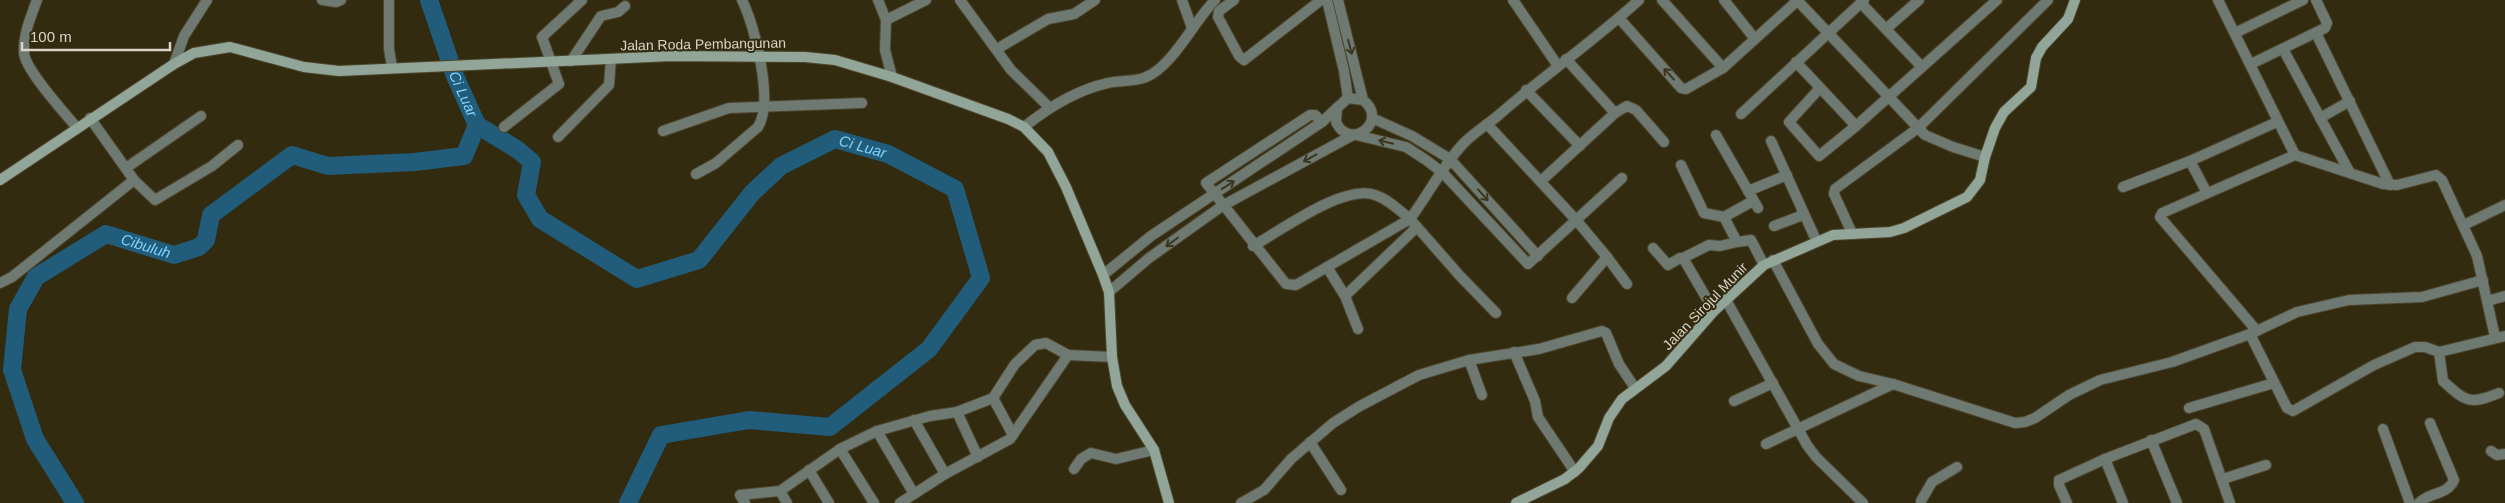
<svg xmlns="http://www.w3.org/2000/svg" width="2505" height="503" font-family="Arial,sans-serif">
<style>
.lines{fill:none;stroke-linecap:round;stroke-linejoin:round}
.river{stroke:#215c7a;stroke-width:18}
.street-casing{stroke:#4d462d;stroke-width:12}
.secondary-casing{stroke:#4d462d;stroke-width:12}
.street{stroke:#6d7971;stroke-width:10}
.secondary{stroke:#91a598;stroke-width:10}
.oneway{stroke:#3b371f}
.labels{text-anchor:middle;stroke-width:4;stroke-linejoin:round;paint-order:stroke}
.street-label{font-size:14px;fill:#dad5c6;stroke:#322b10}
.water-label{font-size:15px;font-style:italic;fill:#80d1fe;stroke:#322b10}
</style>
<rect width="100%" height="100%" fill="#322b10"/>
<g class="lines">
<g class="river">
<path id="s1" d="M429 0 455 76 477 125 518 150 532 162 526 195 540 219 637 279 699 260 752 193 781 166 835 139 888 154 955 189 981 278 929 349 830 427 749 420 661 435 628 503"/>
<path id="s2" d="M75 503 35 439 12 370 18 309 36 277 106 234 174 255 199 247 206 240 211 215 292 155 328 166 415 162 464 156 477 125"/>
</g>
<defs>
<g id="street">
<path d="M37 0C31 16 23 35 24 53 25 70 65 113 77 128"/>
<path d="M322 0 336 2 341 0"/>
<path d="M389 0V49L392 67"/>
<path d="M878 0 886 20"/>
<path d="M960 0 1011 70 1049 107"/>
<path d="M1182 0 1192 28"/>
<path d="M1234 0 1219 11 1218 17 1239 56 1244 60 1321 0"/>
<path d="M1327 0 1344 71 1348 98"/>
<path d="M1338 0 1363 100C1390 121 1350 152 1336 122L1337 108 1348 98 1363 100"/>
<path d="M1513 0 1558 66"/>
<path d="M1662 0 1723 68"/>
<path d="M1724 0 1755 39"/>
<path d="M1797 0 1925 135 1953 147 1985 157"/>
<path d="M2218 0 2295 155 2383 184 2397 185 2436 175 2442 180 2477 256 2495 337"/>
<path d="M1861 3 1922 67"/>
<path d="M1619 18 1681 88 1686 89 1723 68 1798 0"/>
<path d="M1886 29 1919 0"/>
<path d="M2235 33 2303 0"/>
<path d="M2316 33 2390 185"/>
<path d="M997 49 1048 19 1074 14 1095 0"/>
<path d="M2283 49 2350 173"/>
<path d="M1566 59 1615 113"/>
<path d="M571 61 601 16 618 12 625 6"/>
<path d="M1796 62 1856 126"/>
<path d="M174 64 184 36 207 0"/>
<path d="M2251 64 2325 28 2327 23 2316 0"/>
<path d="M892 77 885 50 886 20 926 0"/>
<path d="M1820 88 1789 122 1819 156 1856 126 1997 0"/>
<path d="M1526 90 1580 146"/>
<path d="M1741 114 1864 0"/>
<path d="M90 118 134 180 155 200 212 166 238 145"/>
<path d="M1372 118 1412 136 1450 159 1538 256"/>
<path d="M2320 118 2350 101"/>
<path d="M1487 124 1577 221 1607 257 1572 298"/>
<path d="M504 127 559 84 542 37 582 0"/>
<path d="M1024 127C1049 107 1076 90 1108 83 1120 80 1135 82 1146 77 1172 67 1195 20 1215 0"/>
<path d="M663 131 729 108 862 103"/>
<path d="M1356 135 1406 147 1426 160 1443 173 1528 264 1622 178"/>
<path d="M1716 135 1758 208"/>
<path d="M558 137 609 85 611 59"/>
<path d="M1771 141 1816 240"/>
<path d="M2190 161 2207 193"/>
<path d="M1681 165 1704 213 1724 217 1737 242 1751 240 1764 265"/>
<path d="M126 168 201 116"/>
<path d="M696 174 716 163 758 127C774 102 755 26 742 0"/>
<path d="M1541 181 1615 113 1627 106 1636 110 1664 142"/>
<path d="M2123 187 2190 161 2277 122"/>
<path d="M1748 191 1787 175"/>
<path d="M1724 217 1753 201"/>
<path d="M2464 225 2505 205"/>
<path d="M1774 226 1803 215"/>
<path d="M1852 233 1834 194 1835 189 1918 128 2048 0"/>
<path d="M1253 246C1282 230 1343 184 1375 195 1388 199 1400 211 1410 219L1296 285 1286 284 1206 183 1310 115H1315L1322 122"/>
<path d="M1653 248 1668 265 1680 258H1683L1714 311"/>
<path d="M1607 257 1627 284"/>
<path d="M1683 258 1709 245 1720 246 1737 242"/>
<path d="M1773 260 1818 344 1834 364 1859 376 1893 384 2015 423 2025 422 2035 418 2069 395 2100 380 2172 362 2250 334 2297 312 2349 300 2422 297 2483 280"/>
<path d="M1327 267 1345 296"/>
<path d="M1103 275 1151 236 1322 122 1337 108"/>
<path d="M0 283 12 277 134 180"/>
<path d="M1109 292 1149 258 1222 206 1353 135"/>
<path d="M1726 300 1807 445 1816 457 1863 503"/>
<path d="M2487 301 2505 296"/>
<path d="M1496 313 1460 276 1410 219C1428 195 1443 165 1463 144 1474 132 1489 124 1501 113 1546 74 1595 40 1639 0"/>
<path d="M1358 329 1345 296 1417 227"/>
<path d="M2257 331 2160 217 2162 213 2295 155"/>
<path d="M2250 334 2287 408 2293 411 2374 365 2415 347H2425L2439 352 2505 336"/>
<path d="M1514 352 1535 401 1538 417 1575 472"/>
<path d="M2439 352 2443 381C2466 402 2470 405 2499 393"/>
<path d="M1469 360 1482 395"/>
<path d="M993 398 1013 435"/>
<path d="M1734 401 1773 383"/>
<path d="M2189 408 2274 383"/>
<path d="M957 412 978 457"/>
<path d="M914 420 945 474"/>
<path d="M2383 429 2410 503"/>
<path d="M877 431 914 494"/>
<path d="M2151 440 2177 503"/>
<path d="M1310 442 1341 490"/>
<path d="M1766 444 1893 384"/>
<path d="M840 449 874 503"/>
<path d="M2491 451 2497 455 2505 454"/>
<path d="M1074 469 1081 459 1091 453 1116 459 1154 450"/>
<path d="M809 470 829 503"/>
<path d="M2223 479 2266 465"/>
<path d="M780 491 787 503"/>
<path d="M1921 501 1932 482 1957 467"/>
<path d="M745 503 740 495 780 491 840 449 877 431 930 416 957 412 993 398 1015 364 1035 345 1046 343 1068 355"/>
<path d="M900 503 945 474 1010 439 1068 355 1112 357"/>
<path d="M1241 503 1264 490 1291 459 1333 423 1360 406 1419 375 1469 360 1539 349 1602 331 1606 333 1619 364 1635 388"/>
<path d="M2067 503 2059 485V480L2105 459"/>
<path d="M2123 503 2105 459 2196 424 2204 429 2230 503"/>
<path d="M2419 503C2429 492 2448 495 2454 480L2430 423"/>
</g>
<g id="secondary">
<path d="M0 180 174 64 194 53 230 47 304 67 339 71 672 56 805 57 835 60 892 77 1008 119 1024 127 1048 152 1066 187 1103 275 1109 292 1112 357 1117 386 1125 405 1154 450 1169 503"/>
<path d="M1516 503 1565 479 1579 468 1598 446 1609 418 1622 399 1666 366 1714 311 1764 265 1833 235 1890 232 1904 228 1967 197 1980 180 1985 157 1995 128 2004 112 2031 87 2036 58 2042 47 2068 19 2075 0"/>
</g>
</defs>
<use href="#street" class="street-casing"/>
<use href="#secondary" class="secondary-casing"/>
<use href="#street" class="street"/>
<use href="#secondary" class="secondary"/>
</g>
<defs><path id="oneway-shaft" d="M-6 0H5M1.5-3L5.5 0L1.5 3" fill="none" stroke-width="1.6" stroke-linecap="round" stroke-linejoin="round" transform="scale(1.25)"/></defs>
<g class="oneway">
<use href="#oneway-shaft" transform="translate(1350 47) rotate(75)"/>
<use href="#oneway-shaft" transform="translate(1669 74) rotate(-132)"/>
<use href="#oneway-shaft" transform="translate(1386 142) rotate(-166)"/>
<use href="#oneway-shaft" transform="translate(1310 158) rotate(151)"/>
<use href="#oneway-shaft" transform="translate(1228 185) rotate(-33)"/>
<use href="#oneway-shaft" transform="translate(1483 195) rotate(48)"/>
<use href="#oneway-shaft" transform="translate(1172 242) rotate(143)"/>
</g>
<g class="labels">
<g class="street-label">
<text transform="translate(703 44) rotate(-1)" y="5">Jalan Roda Pembangunan</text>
<text transform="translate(1705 306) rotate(-46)" y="5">Jalan Sirojul Munir</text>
</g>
<g class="water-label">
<text dy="5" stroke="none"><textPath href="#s1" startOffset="100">Ci Luar</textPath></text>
<text dy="5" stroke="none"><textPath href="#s1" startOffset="655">Ci Luar</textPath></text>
<text dy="5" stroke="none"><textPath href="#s2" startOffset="370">Cibuluh</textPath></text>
</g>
</g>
<path d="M22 42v8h148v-8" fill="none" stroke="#dad5c6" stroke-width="2.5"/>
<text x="30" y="42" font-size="15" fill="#dad5c6" stroke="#322b10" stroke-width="4" paint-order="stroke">100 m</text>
</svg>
